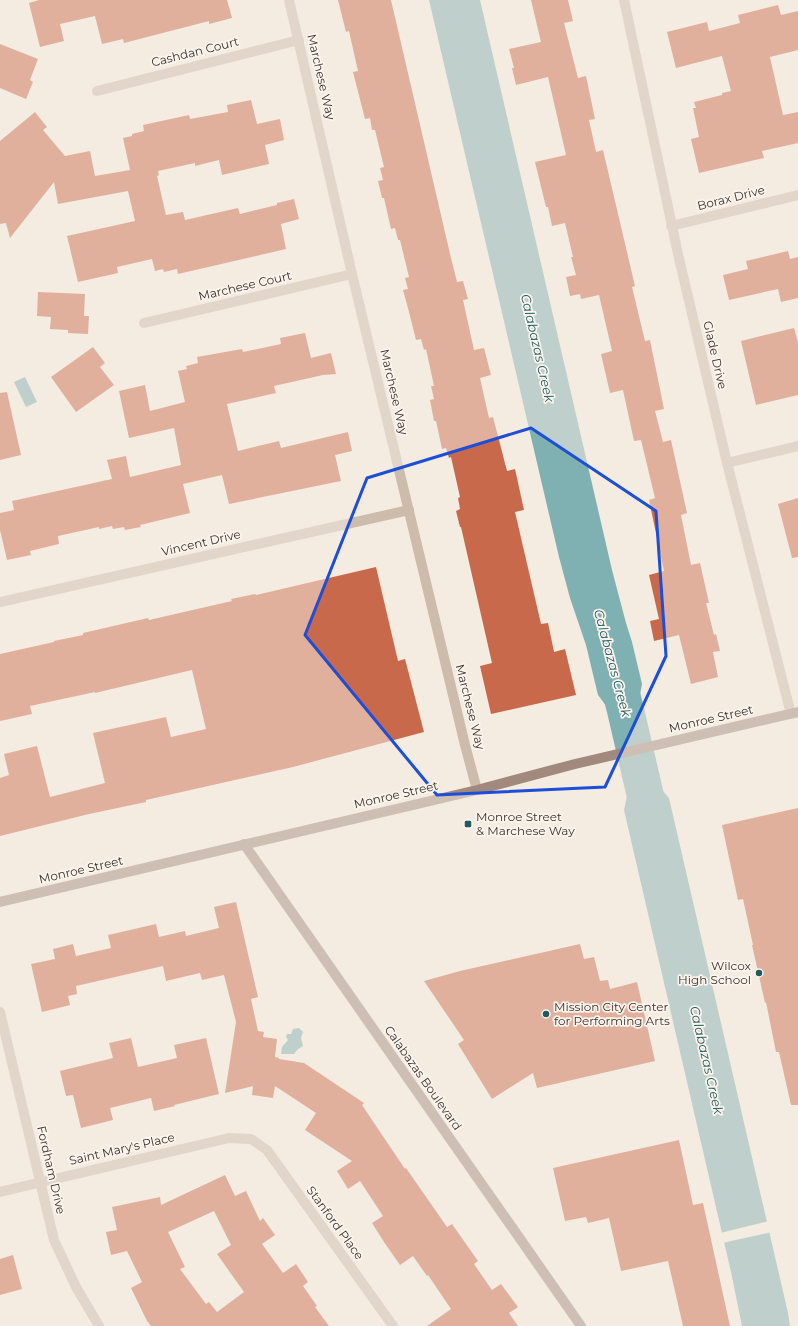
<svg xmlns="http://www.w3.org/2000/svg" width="798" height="1326" font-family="Montserrat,sans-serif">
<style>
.water{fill:#7fb0b2}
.pier{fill:#f4ebe1}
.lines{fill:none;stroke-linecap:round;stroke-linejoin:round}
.river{stroke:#7fb0b2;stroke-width:37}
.building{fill:#c8694b;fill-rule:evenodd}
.street{stroke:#cdbbac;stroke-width:10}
.secondary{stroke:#a18a7d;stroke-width:10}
.marked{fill:none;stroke:#1d4ed8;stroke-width:3;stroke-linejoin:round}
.poi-dot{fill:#1f5a5e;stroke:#fbf5ee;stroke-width:1.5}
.labels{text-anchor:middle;stroke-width:3.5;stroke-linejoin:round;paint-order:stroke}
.street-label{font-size:12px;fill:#3b302b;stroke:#fbf5ee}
.poi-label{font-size:12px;fill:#3b302b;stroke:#fbf5ee;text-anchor:start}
.water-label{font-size:13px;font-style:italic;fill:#1f5a5e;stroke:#fbf5ee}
</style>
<rect width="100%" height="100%" fill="#f4ebe1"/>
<g class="water">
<path d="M429 0H480L612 570 626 623 632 642 642 684 638 705 610 711 598 695 586 645 570 598 559 557Z"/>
<path d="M25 377 37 402 26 407 14 382Z"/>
<path d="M657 784 669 798 788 1313 790 1326H742L731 1272 624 810 628 791Z"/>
<path d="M299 1028 303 1032 301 1038 303 1046 297 1050 294 1054H281L282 1047 288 1040 286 1037 287 1034H291L293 1029Z"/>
</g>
<path class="pier" d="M769 1221 772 1232 722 1243 720 1233Z"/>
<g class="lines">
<path class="river" d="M612 658 625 708 655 837"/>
</g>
<g class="building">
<path d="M39 0H227L232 18 209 24V21L124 43 123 39 102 44 95 16 60 24 64 41 40 47 29 3Z"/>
<path d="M338 0H391L451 258 457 282 463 281 468 299 463 300 474 350 484 348 491 375 480 378 489 418 493 417 507 471 515 469 524 510 515 512 541 624 548 623 554 652 565 649 576 695 491 714 480 666 492 663 461 527H460L456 511 460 509 458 498 460 497 451 457 449 458 446 448 442 449 436 421H434L430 400 434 399 431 386H434L426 349 424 350 421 339 416 340 409 312 403 290 408 289 405 278 409 277 400 240H398L395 228 391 229 384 198H382L378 181 383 180 380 168 384 167 375 130H372L370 118 365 119 353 72 358 71 349 31 346 32Z"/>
<path d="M531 0H568L573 21 564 23 578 78 586 76 595 119 589 120 596 152 603 150 635 286 632 287 645 341 650 340 664 409 655 411 663 442 671 440 687 513 681 515 691 565 700 563 709 603H706L714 635 716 634 720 651 713 652 718 677 691 684 679 635 654 641 650 621 659 619 649 575 664 571 649 500 655 498 641 440 634 441 623 390 610 393 601 354 612 351 599 295 581 299 580 294 570 296 566 277 576 275 571 257H573L565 223 552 226 548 207H546L535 162 566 155 548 77 516 85 512 68H514L509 49 541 42Z"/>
<path d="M778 5 781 15 798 11V50L770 57 783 115 798 112V143L762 151 764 158 699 173 691 139 699 137 693 108H696L694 102 722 95V93L731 91 722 56 676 68 667 32 707 22 709 31 740 23 738 15Z"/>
<path d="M0 44 38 59 30 80 33 82 26 99 0 88Z"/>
<path d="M251 100 257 124 280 119 284 140 265 145 269 164 222 175 219 160 195 166V163L158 171 159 175 157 176 166 215 183 212 185 220 238 208 240 214 277 205V203L294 199 299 219 281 224 286 249 178 274 177 269 164 272 163 269 155 271 152 259 117 267 118 273 78 282 67 236 135 221 128 191 58 204 54 182 10 238 6 223 0 224V141L35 112 47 127 43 130 65 156 90 151 95 176 130 170 123 138 132 136V134L144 131 143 125 189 115 190 119 228 112 227 105Z"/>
<path d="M788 251 790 259 798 257V298L781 302 778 289 729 300 723 275 748 269 746 261Z"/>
<path d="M38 292 85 294 84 316H89L88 334 68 333V330L50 329 51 317 37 316Z"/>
<path d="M794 328 798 342V395L756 405 741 341Z"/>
<path d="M305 333 311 358 331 353 336 374 323 375 274 386 276 393 227 404 238 451 279 441 281 448 348 432 352 451 335 455 341 481 229 504 222 475 183 484 190 513 140 525 141 527 125 530 124 527 113 529 112 526 99 529V527L58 536 59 544 30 551 31 555 7 560 0 530V513L14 510 12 501 112 479 107 460 126 456 130 477 181 465 174 428 129 438 119 391 145 385 150 411 185 402 178 371 187 369 186 366 198 363 197 357 242 349 243 352 281 344 280 338Z"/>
<path d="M93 347 105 363 100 367 114 385 76 412 51 377Z"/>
<path d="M7 392 21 455 0 460V393Z"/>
<path d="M798 498V557L792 558 778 504Z"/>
<path d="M376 567 398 661 405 659 424 732 293 767 146 800V802L89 814 0 836V778L9 775 4 754 37 746 50 797 105 783 93 733 166 717 171 737 206 729 192 670 95 693V692L30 706 32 714 0 721V654L54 642V641L83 635V633L148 618 149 620 232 601 231 599 255 594 256 595Z"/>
<path d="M798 808V1105H791L779 1052H776L766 1002 765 1003 752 945H753L743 899 738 900 722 825Z"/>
<path d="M236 902 258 997 251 999 258 1031 264 1032 263 1037 277 1039 275 1057 279 1058V1059L304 1063 364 1103 362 1105 405 1169 406 1168 447 1227 452 1224 478 1261 474 1264 492 1290 501 1284 518 1307 509 1313 518 1326H427L451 1309 428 1275 427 1276 413 1256 400 1265 384 1242 372 1223 383 1216 360 1181 348 1189 337 1171 352 1161 305 1130 316 1113 275 1086 273 1098 252 1095 253 1086 225 1093 236 1022 224 975 202 980 200 973 166 981 163 966 76 986 77 994 68 996 70 1005 42 1012 31 964 55 959 53 949 73 944 76 956 111 948 108 935 156 924 159 937 185 931 186 936 219 928 214 907Z"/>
<path d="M580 944 584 959 594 957 600 981 608 980 610 989 637 982 655 1061 537 1088 533 1073 492 1099 458 1044 464 1040 424 981 460 971Z"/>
<path d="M131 1038 138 1067 177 1058 174 1045 206 1038 219 1094 174 1105 175 1106 154 1111 151 1098 110 1108 113 1120 81 1128 73 1095 66 1096 60 1071 113 1058 109 1043Z"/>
<path d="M679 1140 693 1205 703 1203 730 1326H683L668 1261 621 1271 609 1218 588 1223 586 1217 565 1221 553 1168Z"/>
<path d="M225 1175 235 1196 246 1191 260 1221 263 1218 275 1235 262 1244 283 1273 296 1264 308 1282 303 1286 317 1306 315 1307 329 1326H151L147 1321 131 1288 142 1282 127 1251 111 1255 106 1232 117 1230 112 1207 160 1197 161 1205ZM214 1211 231 1245 217 1254 244 1292 217 1312 209 1302 206 1304 180 1269 185 1267 168 1232Z"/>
<path d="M13 1255 22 1289 0 1295V1259Z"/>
</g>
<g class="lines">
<g class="street">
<path d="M289 0 352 274 465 745 477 790"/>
<path d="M624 0 678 254 727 463 791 714"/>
<path d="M97 91 299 40"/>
<path d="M671 226 798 195"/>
<path d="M144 323 352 274"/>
<path d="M727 463 798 446"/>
<path d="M0 602 409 510"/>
<path d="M0 1012 54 1240 76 1287 99 1326"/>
<path d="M0 1192 229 1138 251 1139 267 1150 393 1326"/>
</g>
<g class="secondary">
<path d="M244 844 581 1326"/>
<path d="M0 902 477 790 575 764 798 712"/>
</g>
</g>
<path d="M0 0H798V1326H0ZM531 428 656 511 666 656 605 787 437 795 305 635 367 478Z" fill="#f4ebe1" fill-opacity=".55" fill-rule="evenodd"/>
<path class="marked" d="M531 428 656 511 666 656 605 787 437 795 305 635 367 478Z"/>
<g class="poi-dot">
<rect x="464" y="820" width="8" height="8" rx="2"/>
<circle cx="759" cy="973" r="4"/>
<circle cx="546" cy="1014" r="4"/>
</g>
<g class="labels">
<g class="street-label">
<text transform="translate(195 52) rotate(-14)" y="4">Cashdan Court</text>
<text transform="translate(321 77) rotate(77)" y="4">Marchese Way</text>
<text transform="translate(731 198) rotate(-14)" y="4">Borax Drive</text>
<text transform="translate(245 286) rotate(-13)" y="4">Marchese Court</text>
<text transform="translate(715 355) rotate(77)" y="4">Glade Drive</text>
<text transform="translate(394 392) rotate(77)" y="4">Marchese Way</text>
<text transform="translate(201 543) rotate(-13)" y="4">Vincent Drive</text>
<text transform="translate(470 707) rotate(76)" y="4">Marchese Way</text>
<text transform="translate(711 719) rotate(-13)" y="4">Monroe Street</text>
<text transform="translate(396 795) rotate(-13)" y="4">Monroe Street</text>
<text transform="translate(81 870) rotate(-13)" y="4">Monroe Street</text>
<text transform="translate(423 1078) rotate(55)" y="4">Calabazas Boulevard</text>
<text transform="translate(122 1149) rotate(-13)" y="4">Saint Mary's Place</text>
<text transform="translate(51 1170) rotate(77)" y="4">Fordham Drive</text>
<text transform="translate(335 1223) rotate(54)" y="4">Stanford Place</text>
</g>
<g class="poi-label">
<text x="476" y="821">Monroe Street<tspan x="476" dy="14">&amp; Marchese Way</tspan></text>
<text x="751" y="970" text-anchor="end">Wilcox<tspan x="751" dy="14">High School</tspan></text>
<text x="554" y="1011">Mission City Center<tspan x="554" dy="14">for Performing Arts</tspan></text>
</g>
<g class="water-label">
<text transform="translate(538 348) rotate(77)" y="5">Calabazas Creek</text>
<text transform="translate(613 663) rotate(75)" y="5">Calabazas Creek</text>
<text transform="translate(707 1060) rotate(77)" y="5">Calabazas Creek</text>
</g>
</g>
</svg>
